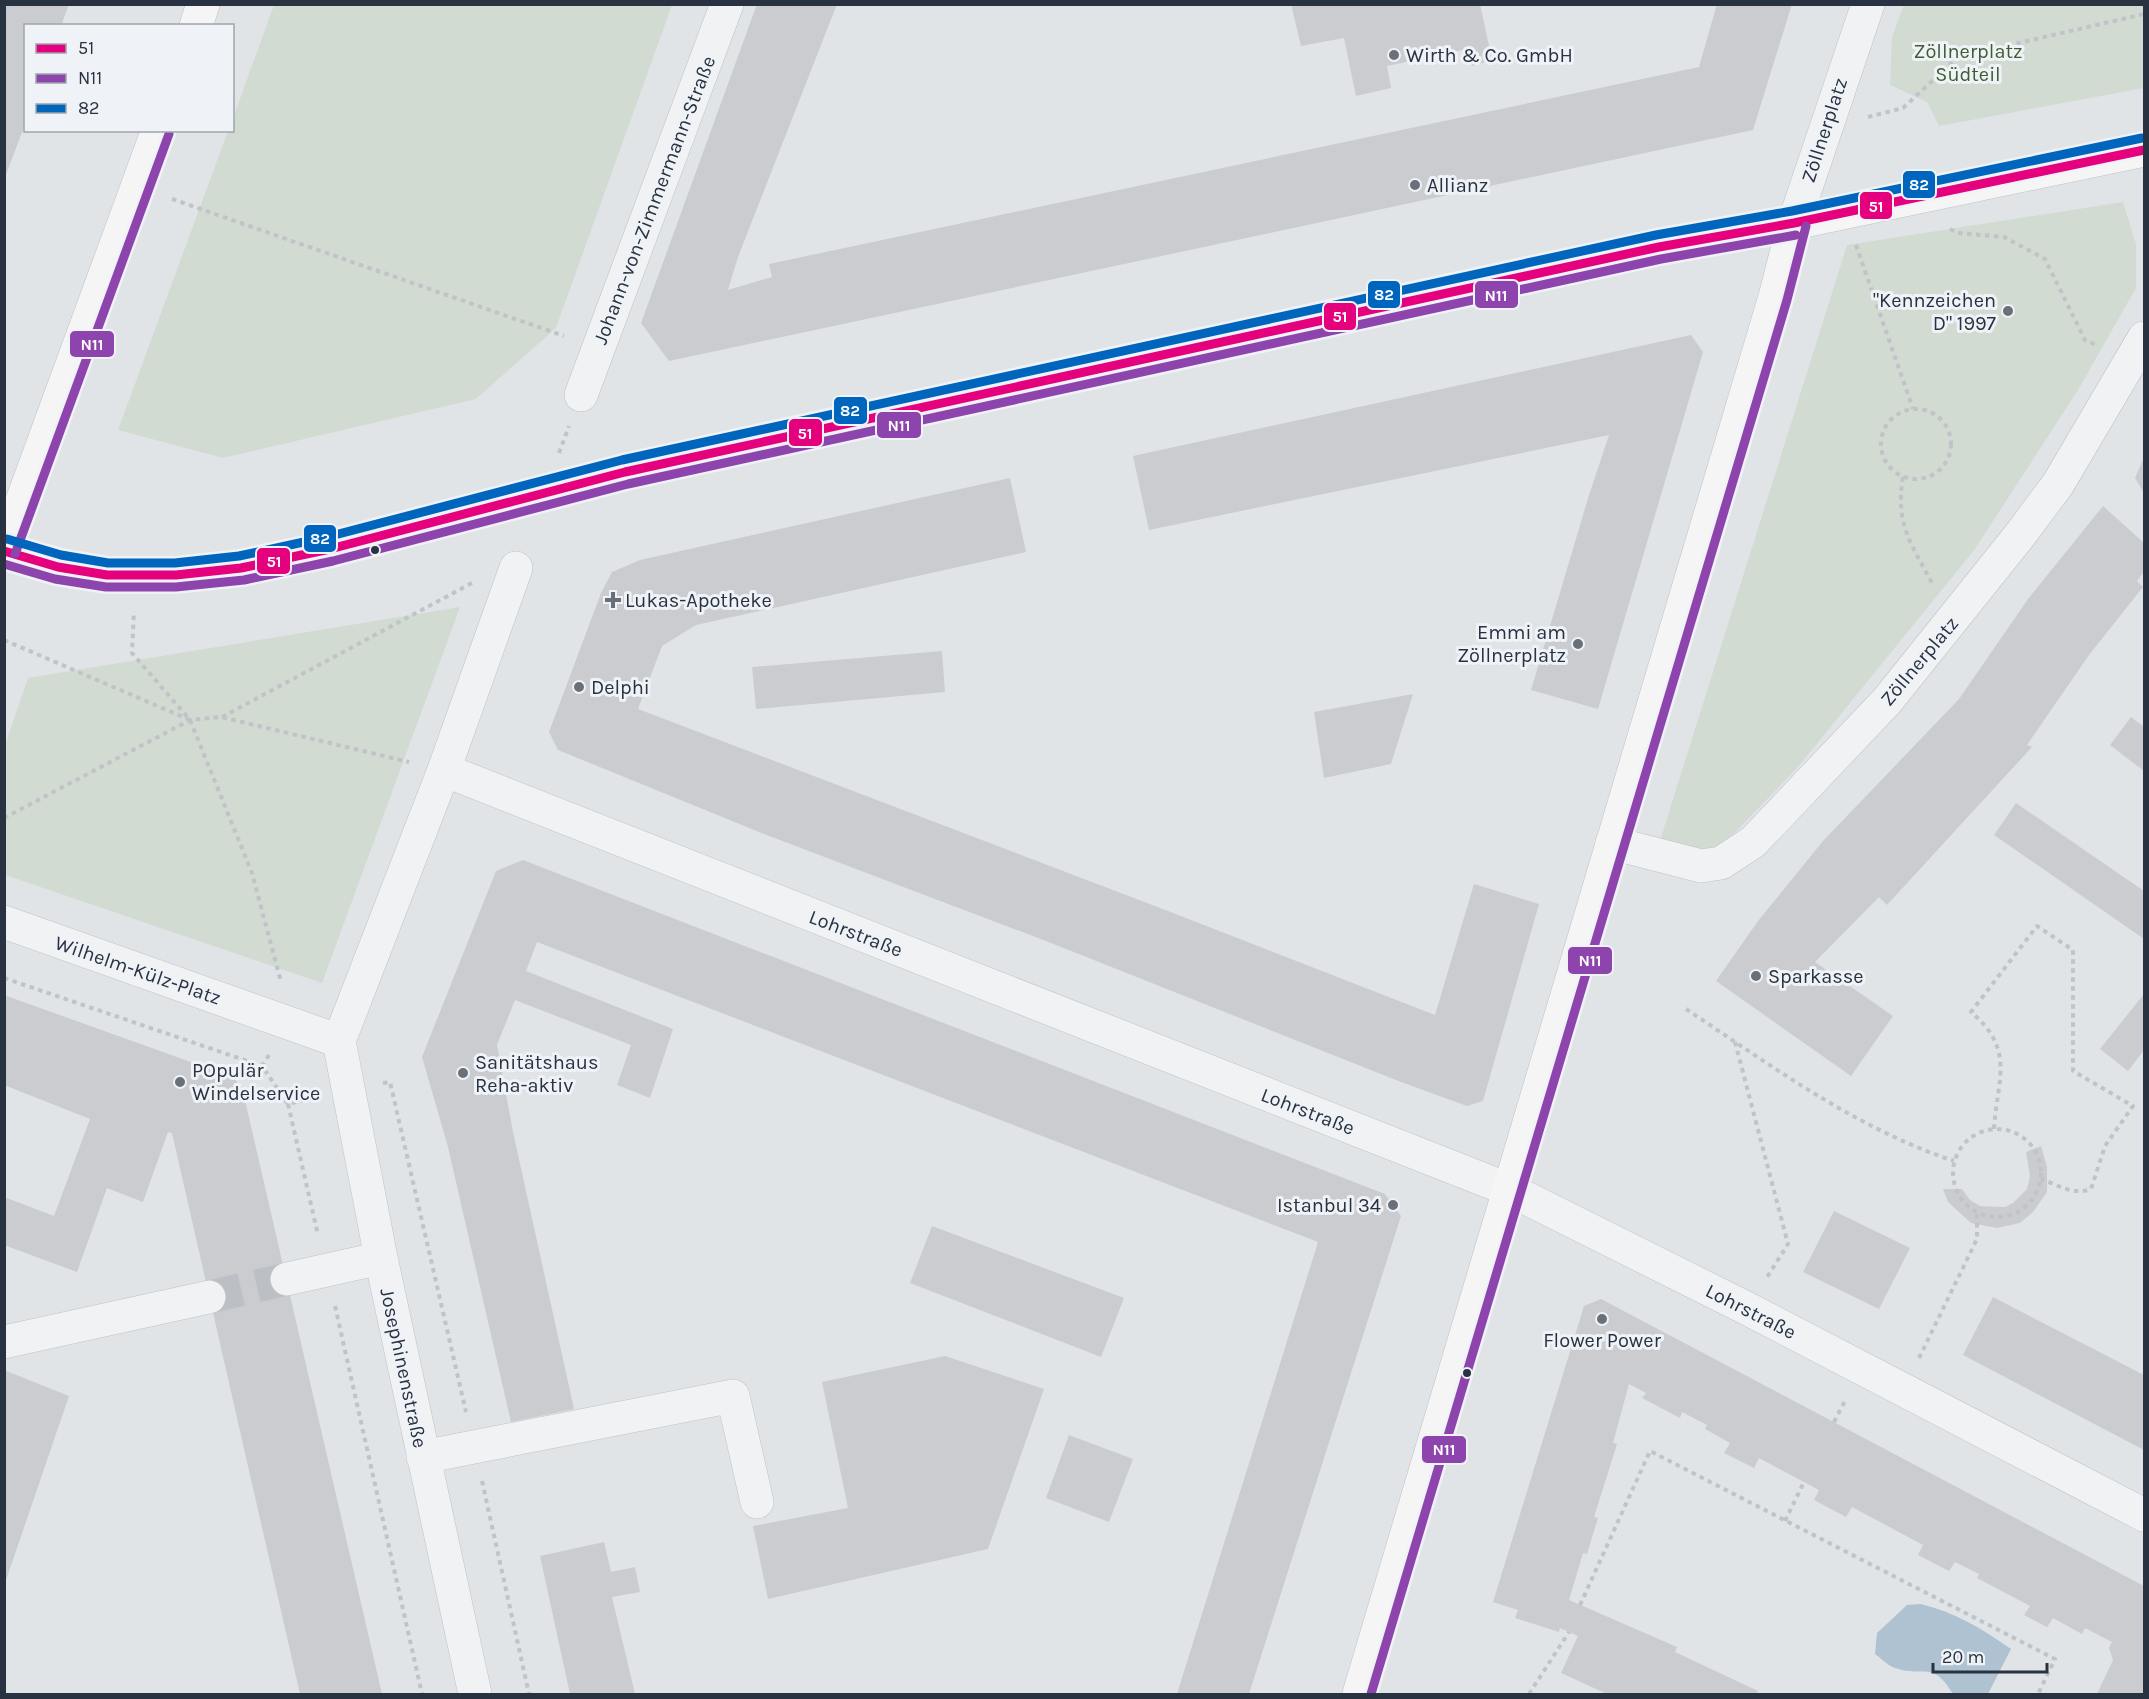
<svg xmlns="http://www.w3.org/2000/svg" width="2149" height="1699" font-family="Karla,sans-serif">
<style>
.green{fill:#d2dbd2}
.water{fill:#afc2d2}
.building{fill:#cacccf}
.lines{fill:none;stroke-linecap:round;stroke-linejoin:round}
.minor-tunnel{stroke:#bcc0c6;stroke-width:33;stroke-dasharray:33 16;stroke-linecap:butt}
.minor-casing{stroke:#bfc2c5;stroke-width:34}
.major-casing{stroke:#bec1c5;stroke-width:34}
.path{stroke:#c0c3c7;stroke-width:4;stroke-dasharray:4.5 4.5;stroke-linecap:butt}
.minor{stroke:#f1f2f3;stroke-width:33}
.major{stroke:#f5f5f6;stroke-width:33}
.bus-1-casing{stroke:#eff2f6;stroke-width:14}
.bus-2-casing{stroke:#eff2f6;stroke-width:14}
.bus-3-casing{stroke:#eff2f6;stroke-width:14}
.bus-1{stroke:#e5007d;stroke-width:9}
.bus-2{stroke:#8e44ad;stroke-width:9}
.bus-3{stroke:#0065bd;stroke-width:9}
.poi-dot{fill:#69707a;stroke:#eff2f6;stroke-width:2}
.bus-dot{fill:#283240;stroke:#eff2f6;stroke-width:2}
.labels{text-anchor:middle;stroke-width:6;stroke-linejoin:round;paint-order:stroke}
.park-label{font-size:20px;fill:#3f5c35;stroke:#eff2f6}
.poi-label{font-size:20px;fill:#283240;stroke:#eff2f6;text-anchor:start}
.street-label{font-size:20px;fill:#283240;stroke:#eff2f6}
.line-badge{stroke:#eff2f6;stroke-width:2}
.badge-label{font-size:16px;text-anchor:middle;font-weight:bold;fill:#fff}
</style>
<rect width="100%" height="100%" fill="#e1e4e7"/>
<g class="green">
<path d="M274 5H672L556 328 476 399 223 458 118 430 228 131 232 130 233 118Z"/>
<path d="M1904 5H2144V88L1939 126 1927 102 1890 85 1892 37Z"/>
<path d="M2123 202 2136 244V288L2078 390 1975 549 1798 767 1725 843 1703 851 1658 847 1847 245Z"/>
<path d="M460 607 322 983 5 875V745L28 678Z"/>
</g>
<path class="water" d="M1921 1604C1954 1612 1983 1629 2011 1649L1988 1694H1953C1932 1659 1924 1678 1895 1668 1888 1666 1881 1658 1875 1654L1877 1633 1907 1605Z"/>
<g class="building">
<path d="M4 4H69L61 26H26V122L5 177Z"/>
<path d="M757 4H837L738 257 728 290 772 277 769 264 1699 67 1717 4H1792L1753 130 669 361 641 323Z"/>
<path d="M1291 4H1480L1492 60 1472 66 1467 49 1387 66 1391 88 1356 96 1344 38 1301 46Z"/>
<path d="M1691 335 1703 352 1598 709 1531 690 1589 495 1609 435 1149 530 1133 456Z"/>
<path d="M2144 457V493L2135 478Z"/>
<path d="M1010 478 1026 552 696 625 662 646 638 709 1168 911 1435 1015 1474 884 1539 904 1483 1101 1467 1106 1401 1082 1046 941 764 834 558 750 549 732 601 593 612 572 640 560Z"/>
<path d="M2103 506 2144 543V572L2137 581 2143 587 2089 655 2027 745 2032 747 1887 905 1879 897 1815 962 1893 1016 1851 1076 1716 981 1758 921 1823 841 1959 699 2028 599Z"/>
<path d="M942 651 945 692 756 709 752 667Z"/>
<path d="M1413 694 1391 764 1324 778 1314 712Z"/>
<path d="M2131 717 2144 727V771L2110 745Z"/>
<path d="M2016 803 2144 891V939L1994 835Z"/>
<path d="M523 860 1385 1194 1401 1216 1249 1694H1177L1318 1242 537 942 526 971 673 1029 650 1098 617 1085 631 1045 515 1000 497 1045 513 1132 574 1409 511 1422 448 1147 422 1057 496 871Z"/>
<path d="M2144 994V1050L2128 1071 2100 1049Z"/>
<path d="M4 995 227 1075 230 1073 246 1094 244 1096 382 1694H300L172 1133 168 1132 143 1202 107 1188 77 1272 4 1245V1197L54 1216 90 1119 4 1085Z"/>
<path d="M2041 1146 2047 1167V1192L2033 1212 2020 1223 1997 1228 1971 1223 1948 1202 1943 1189H1962L1970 1200 1980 1206 2005 1207 2013 1203 2027 1189 2030 1176 2026 1152Z"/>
<path d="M1834 1211 1910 1248 1879 1309 1803 1272Z"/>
<path d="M932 1226 1124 1298 1101 1357 910 1283Z"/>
<path d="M1993 1297 2144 1375V1450L1963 1355Z"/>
<path d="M1601 1299 2144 1586V1694H2097L2113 1660 2109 1648 2112 1642 2085 1628 2082 1634 2053 1618 2047 1627 2024 1615 2030 1606 1977 1578 1979 1574 1955 1562 1949 1571 1918 1555 1923 1545 1852 1507 1846 1517 1814 1500 1819 1490 1759 1458 1754 1468 1724 1453 1730 1443 1705 1429 1707 1425 1682 1412 1680 1418 1642 1398 1646 1393 1629 1384 1613 1443 1617 1444 1594 1517 1598 1518 1587 1554 1583 1553 1569 1600 1677 1647 1675 1652 1758 1691 1757 1694H1607L1561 1673 1578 1636 1560 1628 1559 1632 1515 1618 1518 1610 1493 1602 1584 1306Z"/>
<path d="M945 1356 1044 1389 988 1549 768 1599 753 1526 848 1508 822 1382Z"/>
<path d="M4 1370 69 1396 5 1583H4Z"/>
<path d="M1069 1435 1133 1459 1109 1522 1046 1498Z"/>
<path d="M604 1542 611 1572 635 1567 640 1592 612 1597 635 1694H570L540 1556Z"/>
</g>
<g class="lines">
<path class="minor-tunnel" d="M209 1297 287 1279"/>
<defs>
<g id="minor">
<path d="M1794 223 1868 4"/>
<path d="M581 395 727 4"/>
<path d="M444 770 1510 1190 1748 1309 2144 1515"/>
<path d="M1612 843 1701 866 1721 863 1753 842 1887 701 2020 535 2058 484 2144 338"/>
<path d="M4 922 339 1041"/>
<path d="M339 1041 381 1258 475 1694"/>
<path d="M339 1041 444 770 516 568"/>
<path d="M287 1279 381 1258"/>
<path d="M4 1342 209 1297"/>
<path d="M423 1457 733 1396 757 1502"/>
</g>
<g id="major">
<path d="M196 26 203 4"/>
<path d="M4 550 158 130"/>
<path d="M4 551 58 567 107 575H176L241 568 330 549 625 472 1659 247 1794 223 2144 150"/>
<path d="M1359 1694 1775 297 1794 223"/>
</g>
</defs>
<use href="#minor" class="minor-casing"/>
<use href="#major" class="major-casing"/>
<g class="path">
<path d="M1868 117 1903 108 1958 57 2144 14"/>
<path d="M172 199 564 336"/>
<path d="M1950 229 1958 233 2004 237 2045 259 2085 340 2098 346"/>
<path d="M1856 245 1913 409"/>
<circle cx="1916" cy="444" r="35"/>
<path d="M559 453 569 426"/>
<path d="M1903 477C1895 525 1911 543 1933 585"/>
<path d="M4 640 190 720 132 653 134 611"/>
<path d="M222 717 472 583"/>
<path d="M190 720 252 873 281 982"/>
<path d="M4 818 190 720 221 717 409 762"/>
<path d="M4 978 262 1066"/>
<path d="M1686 1009C1772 1066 1855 1128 1954 1161"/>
<path d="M1735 1042 1788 1244 1766 1279"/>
<path d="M269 1055 262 1066 288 1104 314 1098"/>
<path d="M383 1083 390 1082 466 1412"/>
<path d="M288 1104 318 1235"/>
<path d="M1994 1129C1997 1080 2016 1050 1971 1012L2037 926 2073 950V1071L2133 1106 2105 1146 2091 1189C2074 1196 2058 1185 2041 1179"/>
<circle cx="1997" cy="1173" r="44"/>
<path d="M335 1306 422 1694"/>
<path d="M1919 1358 1977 1239V1213"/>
<path d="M1834 1422 1846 1399"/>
<path d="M482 1481 529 1694"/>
<path d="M1785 1521 1804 1482"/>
<path d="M1580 1605 1650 1451 2055 1659 2038 1694"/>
<path d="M1529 1694 1569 1632"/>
</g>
<use href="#minor" class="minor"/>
<use href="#major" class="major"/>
<defs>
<path id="bus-1" d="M4 551 58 567 107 575H176L241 568 330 549 625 472 1659 247 1794 223 2144 150"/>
<g id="bus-2">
<path d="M15 554 169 134"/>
<path d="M4 564 55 579 106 587H176L244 580 333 561 628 484 1661 259 1796 235"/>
<path d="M1371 1694 1787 300 1806 226"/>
</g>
<path id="bus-3" d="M7 539 61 555 108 563H175L239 556 327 537 622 460 1656 235 1792 211 2142 138"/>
</defs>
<use href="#bus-1" class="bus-1-casing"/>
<use href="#bus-2" class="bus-2-casing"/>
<use href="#bus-3" class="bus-3-casing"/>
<use href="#bus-1" class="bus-1"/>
<use href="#bus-2" class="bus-2"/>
<use href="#bus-3" class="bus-3"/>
</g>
<g class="poi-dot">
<circle cx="1394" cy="55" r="6"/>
<circle cx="1415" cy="185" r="6"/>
<circle cx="2008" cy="311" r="6"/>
<path d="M610 591h6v6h6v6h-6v6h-6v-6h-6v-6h6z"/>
<circle cx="1578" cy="644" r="6"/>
<circle cx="579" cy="687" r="6"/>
<circle cx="1756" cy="976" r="6"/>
<circle cx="463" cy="1073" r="6"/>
<circle cx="180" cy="1082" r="6"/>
<circle cx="1393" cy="1205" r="6"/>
<circle cx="1602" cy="1319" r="6"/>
</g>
<g class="bus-dot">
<circle cx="375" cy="550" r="5"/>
<circle cx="1467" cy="1373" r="5"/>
</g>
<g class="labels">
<g class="park-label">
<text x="1968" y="58">Zöllnerplatz<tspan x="1968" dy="23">Südteil</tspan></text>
</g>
<g class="poi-label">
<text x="1406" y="62">Wirth &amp; Co. GmbH</text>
<text x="1427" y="192">Allianz</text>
<text x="1996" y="307" text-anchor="end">"Kennzeichen<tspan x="1996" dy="23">D" 1997</tspan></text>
<text x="625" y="607">Lukas-Apotheke</text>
<text x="1566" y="639" text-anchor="end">Emmi am<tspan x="1566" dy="23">Zöllnerplatz</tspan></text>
<text x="591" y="694">Delphi</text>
<text x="1768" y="983">Sparkasse</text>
<text x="475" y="1069">Sanitätshaus<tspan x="475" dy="23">Reha-aktiv</tspan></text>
<text x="192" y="1077">POpulär<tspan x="192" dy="23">Windelservice</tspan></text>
<text x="1381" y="1212" text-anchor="end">Istanbul 34</text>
<text x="1602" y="1347" text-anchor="middle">Flower Power</text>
</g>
<g class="street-label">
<text transform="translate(1824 130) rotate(-72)" y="7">Zöllnerplatz</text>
<text transform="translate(654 200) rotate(-69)" y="7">Johann-von-Zimmermann-Straße</text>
<text transform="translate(1919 661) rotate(-50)" y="7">Zöllnerplatz</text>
<text transform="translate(856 933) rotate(21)" y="7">Lohrstraße</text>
<text transform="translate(138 970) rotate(19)" y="7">Wilhelm-Külz-Platz</text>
<text transform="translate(1308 1111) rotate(21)" y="7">Lohrstraße</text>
<text transform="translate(1751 1311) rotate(27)" y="7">Lohrstraße</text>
<text transform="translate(404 1368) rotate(78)" y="7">Josephinenstraße</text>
</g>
</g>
<g class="line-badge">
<rect x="1902" y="170" width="34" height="29" rx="6" fill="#0065bd"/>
<rect x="1859" y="191" width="34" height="29" rx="6" fill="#e5007d"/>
<rect x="1367" y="280" width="34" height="29" rx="6" fill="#0065bd"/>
<rect x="1474" y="280" width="45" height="29" rx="6" fill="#8e44ad"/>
<rect x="1323" y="302" width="34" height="29" rx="6" fill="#e5007d"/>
<rect x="69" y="330" width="46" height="28" rx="6" fill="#8e44ad"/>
<rect x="833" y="396" width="35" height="29" rx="6" fill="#0065bd"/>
<rect x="876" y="411" width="46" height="28" rx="6" fill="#8e44ad"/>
<rect x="788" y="418" width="35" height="29" rx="6" fill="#e5007d"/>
<rect x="303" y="524" width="34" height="29" rx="6" fill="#0065bd"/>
<rect x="256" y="547" width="35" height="28" rx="6" fill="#e5007d"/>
<rect x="1567" y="946" width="46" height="29" rx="6" fill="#8e44ad"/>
<rect x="1421" y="1435" width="46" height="29" rx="6" fill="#8e44ad"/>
</g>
<g class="badge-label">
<text x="1919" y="190">82</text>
<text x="1876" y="212">51</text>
<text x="1384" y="300">82</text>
<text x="1496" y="301">N11</text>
<text x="1340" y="322">51</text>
<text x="92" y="350">N11</text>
<text x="850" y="416">82</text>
<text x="899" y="431">N11</text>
<text x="805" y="439">51</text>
<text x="320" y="544">82</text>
<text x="274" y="567">51</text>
<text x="1590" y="966">N11</text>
<text x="1444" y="1455">N11</text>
</g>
<rect width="2149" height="1699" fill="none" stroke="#283240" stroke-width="12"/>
<rect x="24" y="24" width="210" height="108" fill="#eff2f6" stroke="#9fa5ad" stroke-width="1.5"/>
<rect x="36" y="44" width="30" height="9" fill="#e5007d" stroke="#9fa5ad" stroke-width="1.5"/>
<text x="78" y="54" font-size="18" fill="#283240">51</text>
<rect x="36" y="74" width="30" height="9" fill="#8e44ad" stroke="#9fa5ad" stroke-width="1.5"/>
<text x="78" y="84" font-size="18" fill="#283240">N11</text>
<rect x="36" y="104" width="30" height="9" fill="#0065bd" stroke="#9fa5ad" stroke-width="1.5"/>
<text x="78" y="114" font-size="18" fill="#283240">82</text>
<path d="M1933 1663v9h114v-9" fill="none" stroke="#283240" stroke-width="3"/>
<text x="1942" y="1663" font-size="18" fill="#283240" stroke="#eff2f6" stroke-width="4.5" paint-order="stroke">20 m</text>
</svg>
